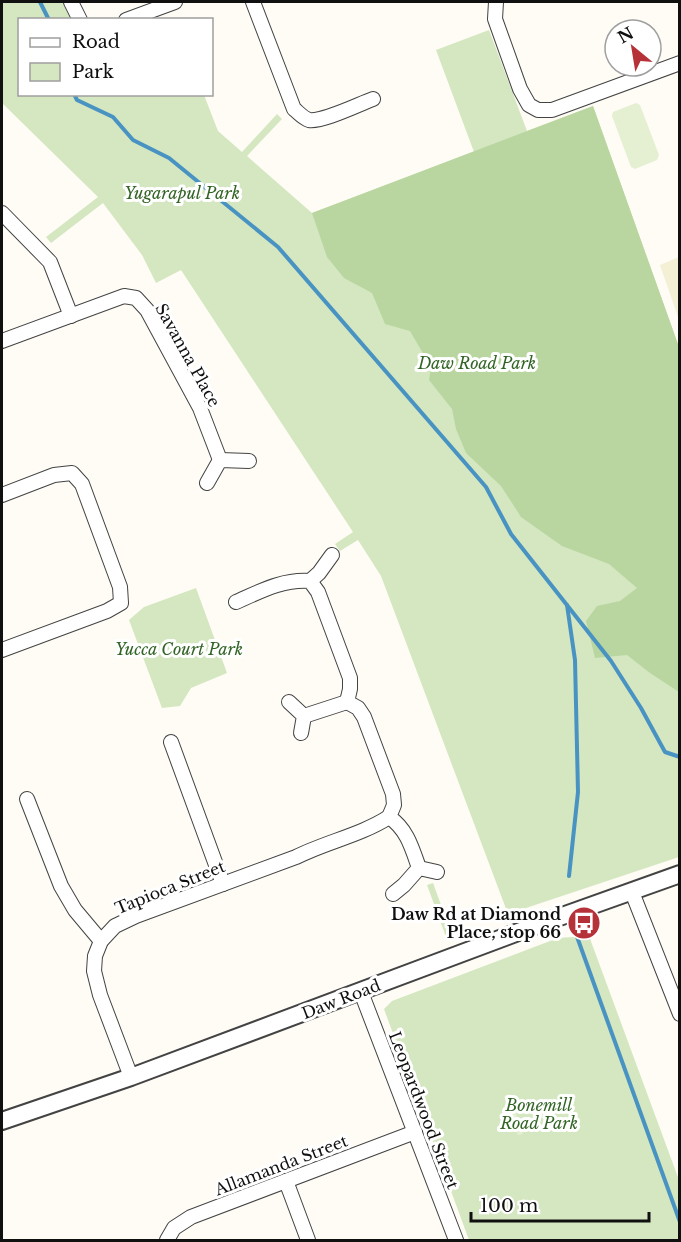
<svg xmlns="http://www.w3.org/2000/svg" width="681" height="1242" font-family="'Libre Baskerville',serif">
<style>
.farmland{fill:#f3f0d6}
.green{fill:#d4e7c0}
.forest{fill:#b9d6a0}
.pitch{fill:#e5efd1}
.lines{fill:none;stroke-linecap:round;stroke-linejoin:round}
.stream{stroke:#4993c3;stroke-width:4}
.minor-casing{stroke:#434343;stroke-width:16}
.tertiary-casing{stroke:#434343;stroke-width:20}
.minor{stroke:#fff;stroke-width:14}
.tertiary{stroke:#fff;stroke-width:16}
.labels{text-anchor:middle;stroke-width:6;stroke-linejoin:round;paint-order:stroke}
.park-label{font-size:16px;font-style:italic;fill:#326425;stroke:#fff}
.street-label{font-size:16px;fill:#101010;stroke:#fff}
.poi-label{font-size:16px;font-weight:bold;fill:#101010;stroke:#fff;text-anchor:end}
</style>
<rect width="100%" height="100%" fill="#fefcf5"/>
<path class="farmland" d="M679 257H680L679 320 660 265Z"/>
<g class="green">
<path d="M2 2H64L72 19 20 20V94L204 95 218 131 242 152 277 114 282 119 247 156 312 213 474 152 436 50 489 30 527 131 593 106 679 347V857L508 914 381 576 358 540 340 551 335 544 353 532 181 270 156 283 142 255 103 203 51 243 46 237 98 197 2 103Z"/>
<path d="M196 588 227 673 191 688 180 706 162 708 129 620 144 607Z"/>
<path d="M433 883 452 935 446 937 427 885Z"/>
<path d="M589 936 679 1180V1240H469L384 1009 392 1001 558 938Z"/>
</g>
<path class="forest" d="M593 106 679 347V692L650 673 627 655 595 658 586 621 597 606 620 601 637 588 609 564 562 546 521 517 501 486 466 453 456 429 452 409 429 380 431 367 410 331 385 324 372 293 344 278 327 257 312 213Z"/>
<g class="pitch">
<path d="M636 103 640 105 659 155 657 160 635 169 631 167 612 116 613 112Z"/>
<path d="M509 1094 523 1134 518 1135 504 1096Z"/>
</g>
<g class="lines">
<g class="stream">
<path d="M40 2 49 20"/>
<path d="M74 94 77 100 113 117 133 140 169 158 278 247 486 487 511 534 611 661 641 708 665 752 680 757"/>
<path d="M567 605 575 660 578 792 569 876"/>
<path d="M576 934 680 1222"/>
</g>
<defs>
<g id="minor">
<path d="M71 2 80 20"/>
<path d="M253 2 294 109C299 113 303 118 309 120 323 122 359 104 373 99"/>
<path d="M496 2 495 19 520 89 529 105 538 110H552L680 63"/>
<path d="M126 20 175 2"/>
<path d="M2 213 50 262 71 316"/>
<path d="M2 341 124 296 136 298 147 310 200 408 220 460"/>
<path d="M207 483 220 460 249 461"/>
<path d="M2 495 54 475 72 473 82 484 120 587 121 603 107 611 2 650"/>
<path d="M310 581 319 573 332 555"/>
<path d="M236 602C261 591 283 579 310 581L318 592 350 678V689L347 702 358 708 364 717 393 794 394 805 389 817C407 829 412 848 419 868"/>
<path d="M289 702 304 716 301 733"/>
<path d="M304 716 347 702"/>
<path d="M171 742 223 884"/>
<path d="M27 799 61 886 75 910 101 941"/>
<path d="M632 892 680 1014"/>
<path d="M393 894 404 885 419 868 437 872"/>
<path d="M361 992 456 1240"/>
<path d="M131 1077 100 995 94 971 95 956 101 941 115 926 136 916 296 857C326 842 361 835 389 817"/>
<path d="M286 1181 308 1240"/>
<path d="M167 1240 174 1228 191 1217 415 1132"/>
</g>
<path id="tertiary" d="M2 1121 131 1077 537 925 680 874"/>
</defs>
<use href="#minor" class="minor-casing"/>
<use href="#tertiary" class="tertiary-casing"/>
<use href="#minor" class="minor"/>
<use href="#tertiary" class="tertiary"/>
</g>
<defs>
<symbol id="bus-disc" viewBox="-11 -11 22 22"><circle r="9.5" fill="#b63239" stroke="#fff"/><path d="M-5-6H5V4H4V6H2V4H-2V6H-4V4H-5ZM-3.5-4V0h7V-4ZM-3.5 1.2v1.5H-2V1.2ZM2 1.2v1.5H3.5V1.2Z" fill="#fff"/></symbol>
</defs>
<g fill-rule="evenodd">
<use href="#bus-disc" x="565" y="904" width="38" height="38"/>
</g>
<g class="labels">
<g class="park-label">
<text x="182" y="199">Yugarapul Park</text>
<text x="477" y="369">Daw Road Park</text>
<text x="179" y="655">Yucca Court Park</text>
<text x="539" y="1111">Bonemill<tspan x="539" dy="18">Road Park</tspan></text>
</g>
<g class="street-label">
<text transform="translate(188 355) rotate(61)" y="6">Savanna Place</text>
<text transform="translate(170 887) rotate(-22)" y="6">Tapioca Street</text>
<text transform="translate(341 999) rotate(-21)" y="6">Daw Road</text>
<text transform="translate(424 1110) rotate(69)" y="6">Leopardwood Street</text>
<text transform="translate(281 1165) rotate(-21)" y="6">Allamanda Street</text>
</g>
<g class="poi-label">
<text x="561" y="920">Daw Rd at Diamond<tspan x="561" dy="18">Place, stop 66</tspan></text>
</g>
</g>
<rect width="681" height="1242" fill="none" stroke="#101010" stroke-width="6"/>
<rect x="18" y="18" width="195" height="78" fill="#ffffff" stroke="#9f9f9f" stroke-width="1.5"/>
<rect x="30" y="38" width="30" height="9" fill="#ffffff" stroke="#9f9f9f" stroke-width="1.5"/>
<text x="72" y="48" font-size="18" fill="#101010">Road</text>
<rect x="30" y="63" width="30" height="18" fill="#d4e7c0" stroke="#9f9f9f" stroke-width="1.5"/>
<text x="72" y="78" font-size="18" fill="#101010">Park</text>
<g transform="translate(633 48) rotate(330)"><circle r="28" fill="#ffffff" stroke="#9f9f9f" stroke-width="1.5"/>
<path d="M0-4.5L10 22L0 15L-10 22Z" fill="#b63239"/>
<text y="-9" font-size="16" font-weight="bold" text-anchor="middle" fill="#101010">N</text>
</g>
<path d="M471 1212v9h178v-9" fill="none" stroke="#101010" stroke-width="3"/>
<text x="480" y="1212" font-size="18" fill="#101010" stroke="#ffffff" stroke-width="4.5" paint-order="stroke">100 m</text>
</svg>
